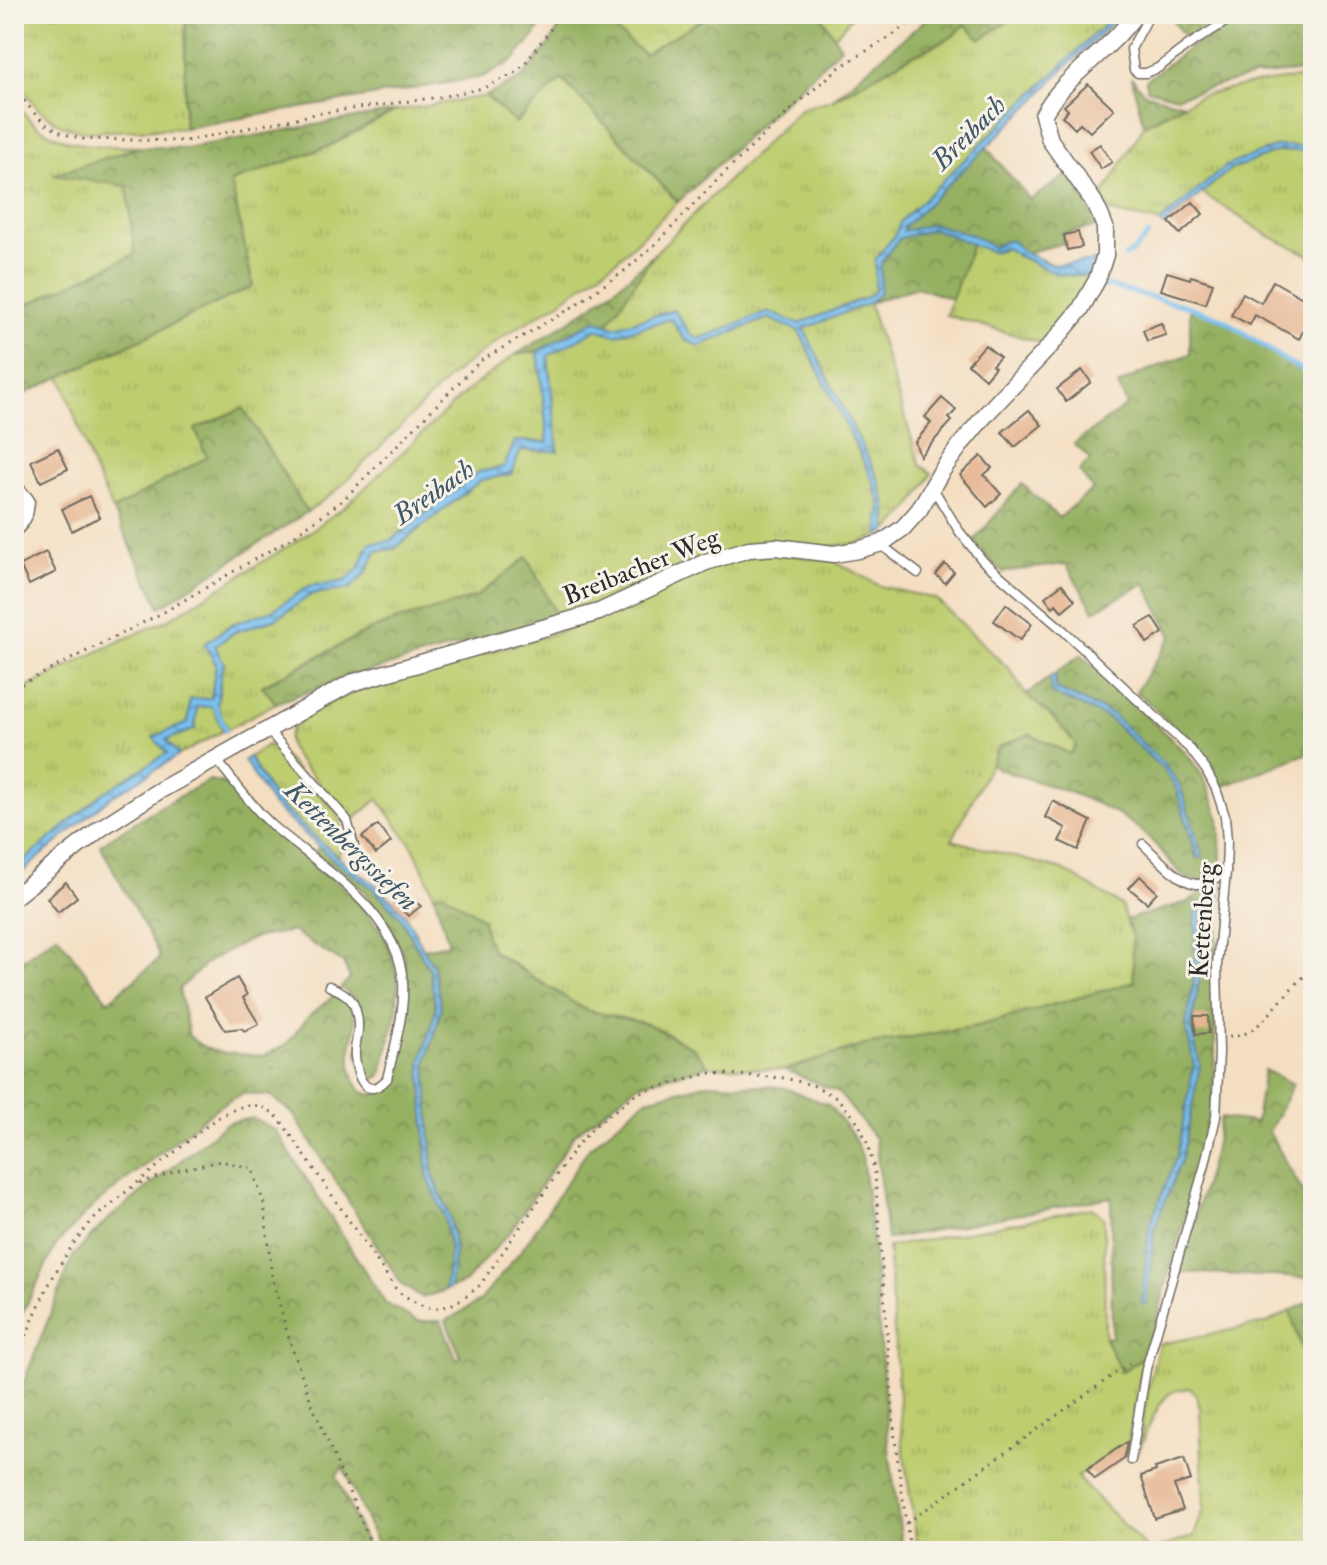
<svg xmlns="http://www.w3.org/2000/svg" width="1327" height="1565" font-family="'IM FELL Double Pica',serif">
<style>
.grass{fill:url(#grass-tufts);stroke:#747c4d;stroke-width:2}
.forest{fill:url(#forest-crowns);stroke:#606e46;stroke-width:2;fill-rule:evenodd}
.water{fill:url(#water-waves);stroke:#52768e;stroke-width:2}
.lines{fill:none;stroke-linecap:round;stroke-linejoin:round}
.stream{stroke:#79c0f1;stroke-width:5}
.building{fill:#e6b48f}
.service-casing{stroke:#716a60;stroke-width:11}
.minor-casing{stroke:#716a60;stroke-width:19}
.path{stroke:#716a60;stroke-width:3;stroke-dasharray:2 6;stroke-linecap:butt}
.service{stroke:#fff;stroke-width:8}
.minor{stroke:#fff;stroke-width:16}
.labels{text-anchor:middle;stroke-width:6;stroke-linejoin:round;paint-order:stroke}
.street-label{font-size:26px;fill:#2b2b2b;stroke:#f7f3e8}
.water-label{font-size:28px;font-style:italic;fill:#425866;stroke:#f7f3e8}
</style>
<defs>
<pattern id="grass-tufts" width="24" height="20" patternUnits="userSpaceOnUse" patternTransform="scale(2)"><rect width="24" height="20" fill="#bdcd6f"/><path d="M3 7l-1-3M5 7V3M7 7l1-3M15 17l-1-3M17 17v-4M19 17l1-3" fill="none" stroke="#a3b060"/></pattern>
<pattern id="forest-crowns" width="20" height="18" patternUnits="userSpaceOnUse" patternTransform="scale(2)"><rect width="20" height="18" fill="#96b062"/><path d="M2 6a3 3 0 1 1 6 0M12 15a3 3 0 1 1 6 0" fill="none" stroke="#7b8f51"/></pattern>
<pattern id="water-waves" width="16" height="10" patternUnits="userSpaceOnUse" patternTransform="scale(2)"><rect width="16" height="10" fill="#79c0f1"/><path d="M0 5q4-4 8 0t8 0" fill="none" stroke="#639cc3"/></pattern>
</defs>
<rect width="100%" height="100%" fill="#f7f3e8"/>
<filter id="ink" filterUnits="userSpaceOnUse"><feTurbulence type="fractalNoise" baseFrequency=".0125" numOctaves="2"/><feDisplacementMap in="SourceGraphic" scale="16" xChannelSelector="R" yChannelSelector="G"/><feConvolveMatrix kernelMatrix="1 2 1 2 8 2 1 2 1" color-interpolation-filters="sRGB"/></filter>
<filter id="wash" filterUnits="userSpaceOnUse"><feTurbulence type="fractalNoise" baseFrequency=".006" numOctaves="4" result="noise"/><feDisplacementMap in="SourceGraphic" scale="32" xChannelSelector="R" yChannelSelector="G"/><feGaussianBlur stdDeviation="1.8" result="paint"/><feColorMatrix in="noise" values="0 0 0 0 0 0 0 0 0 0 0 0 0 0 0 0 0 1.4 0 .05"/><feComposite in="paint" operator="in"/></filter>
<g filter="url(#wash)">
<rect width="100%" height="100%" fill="#f4dec1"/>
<g class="grass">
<path d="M14 14H186L184 128 86 132 61 125 39 110 14 77Z"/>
<path d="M596 14H711L644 55Z"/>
<path d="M820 14H854L834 37Z"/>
<path d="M1020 14H1112L1102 27 900 222 895 235 875 260V291L867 297 799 324 768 312 699 339 690 334 674 310 615 327 607 324 656 252 801 108 831 100 909 57 952 37 966 24 980 39Z"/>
<path d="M1313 76V146H1277L1227 166 1160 222 1111 212 1102 197 1144 125 1200 96 1252 84Z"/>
<path d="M562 78 678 202 617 260 557 304 502 337 453 374 336 491 307 512 243 408 207 457 113 510 93 468 61 377 253 286 231 182 329 146 395 111 486 96 516 123Z"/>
<path d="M14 100C19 106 24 114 30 120 61 148 100 146 139 147L55 175 128 185 135 254 14 311Z"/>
<path d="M1278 151H1313V259L1305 253 1271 237 1202 193 1229 170Z"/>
<path d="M972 244 992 252 1006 248 1017 255 1057 274 1092 277 1075 305 1043 343 946 315Z"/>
<path d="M869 303 920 465 932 473C918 498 909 512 887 531L886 504 803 329Z"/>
<path d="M768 318 799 331 873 480 881 505 878 536 856 544 703 557 594 605 557 617 527 557 477 596 445 607 403 618 368 631 263 685 276 703 228 729 217 706 221 674 224 663 214 647 235 632 277 618 312 594 349 589 366 573 376 551 394 549 481 480 511 474 521 450 558 451 547 356 596 329 616 335 671 319 685 340 699 346Z"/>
<path d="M538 351 548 442 515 441 505 467 478 472 390 541 370 543 359 568 345 581 309 586 273 610 232 624 205 644 216 664 211 699H191L188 723 154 737 168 753 103 793 14 870V694L109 646 167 620 298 540 347 505 468 390 515 355Z"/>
<path d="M774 553 835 561 880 586 936 599 1011 671 1026 695 1058 721 1076 745 1070 755 1029 734 999 747 952 840 1063 870 1121 905 1132 936 1134 982 978 1026 865 1045 785 1070 708 1066 694 1048 648 1024 585 1010 493 951 486 938 483 919 442 892 434 895 414 848 378 799 353 820 295 757C292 752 288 746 288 739 290 716 354 692 373 685L553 634 601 617 707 567 753 555Z"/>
<path d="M197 706H212L223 731 179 755 166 740 195 729Z"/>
<path d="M267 745 273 746 278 750 337 813 341 823 339 858 276 802 249 757Z"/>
<path d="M1092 1208 1104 1218 1105 1338 1121 1372 1143 1357 1127 1452 1108 1455 1077 1477 1085 1486 1150 1551 1194 1536 1204 1508 1200 1409 1197 1397 1190 1388C1184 1389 1177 1389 1172 1392 1157 1400 1145 1437 1138 1453L1147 1393 1159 1344 1267 1323 1290 1311 1313 1384V1445L1306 1450 1313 1466V1551H918L902 1440 888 1247Z"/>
</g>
<g class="forest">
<path d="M186 14H547L535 35 512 62 482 77 184 128Z"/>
<path d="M567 14H596L644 54 711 14H820L841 47 678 202 562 79 515 123 486 96 523 77 549 45Z"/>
<path d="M932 14H1020L980 39 965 24 952 37 909 57 831 100Z"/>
<path d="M1168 14H1224L1186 39Z"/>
<path d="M1252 14H1313V70L1253 76 1177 97 1147 89 1146 80 1191 47Z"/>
<path d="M1131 77 1144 93 1184 104 1144 125Z"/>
<path d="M395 111 329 146 231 182 253 286 14 399V311L135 254 127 186 53 175 139 147 186 148Z"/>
<path d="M986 147 1030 200 1069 174 1099 226 1061 234 1064 243 1025 253C1007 241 1015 237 993 247L974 236 935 224 903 232 905 226Z"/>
<path d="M934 229 972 244 952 299 917 287 869 303 880 293 881 262 900 238Z"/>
<path d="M656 252 607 324 595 320 538 351 515 355C565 325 614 294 656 252Z"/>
<path d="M1190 307 1223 319 1286 361 1313 376V751L1222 787 1209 764 1195 747 1136 691 1172 636 1145 583 1094 611 1066 564 1002 572 973 542 1022 484 1059 518 1093 489 1079 471 1091 459 1074 444 1127 405 1118 385 1139 374 1190 354Z"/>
<path d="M243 408 307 512 160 607 113 510 207 457 195 429Z"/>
<path d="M527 557 557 617 339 680 276 703 262 686 368 631 403 618 445 607 477 596Z"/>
<path d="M1081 655 1186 753 1202 775 1210 792 1219 819 1222 881 1214 965 1215 1051 1212 1113 1154 1329 1143 1357 1121 1372 1105 1338 1112 1337 1111 1197 887 1239 875 1138 838 1092 785 1070 865 1045 978 1026 1134 982 1132 936 1126 920 1188 902 1199 894V880H1193L1185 877C1168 862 1156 842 1138 828 1098 798 1048 785 1001 770L991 764 999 747 1029 734 1070 754 1076 745C1062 724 1045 710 1026 695L1050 677 1051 693 1109 718 1164 770 1176 788 1197 858H1202L1180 786 1112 714 1056 689 1055 674ZM1200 902 1199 981 1191 1026 1199 1065 1182 1158 1154 1228 1146 1304 1149 1227 1177 1156 1195 1064 1186 1025 1194 980 1196 903Z"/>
<path d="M210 780 226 784 268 827 354 896 384 935 393 960 398 984 397 1010 381 1076 370 1081 364 1078 358 1054 361 1024 356 1000 341 988 350 978 343 963 292 931 253 938 210 960 179 989 189 1036 200 1045 212 1050 227 1053 264 1056 287 1044 308 1017 336 994C342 997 348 1001 351 1007 353 1011 355 1020 355 1025 355 1034 351 1042 351 1051 349 1081 361 1109 393 1086L406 1011 408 983 404 957 390 927 362 889 314 852 319 847 336 862 374 889 401 918 430 970 436 1009 421 1063 428 1177 445 1218 450 1252 445 1290 423 1298 402 1285 293 1114 271 1096 243 1093 219 1106 92 1207 56 1245 14 1330V1049L21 1037 14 1028V966L57 935 108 1001 159 959 158 952 100 845 152 811Z"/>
<path d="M442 892 483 919 486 938 493 952 585 1010 648 1024 694 1048 708 1066 639 1084 575 1134 510 1232 464 1283 450 1288 455 1252 450 1216 433 1176 426 1063 441 1009 434 968 423 949 449 944 434 895Z"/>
<path d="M1264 1070 1293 1084 1269 1132 1313 1210V1278L1180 1272 1216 1143 1220 1118 1256 1122Z"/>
<path d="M709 1083 782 1087 829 1105 852 1134 862 1156 872 1235 888 1441 903 1551H380L343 1467 336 1476 369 1551H14V1407L73 1256 105 1222 227 1123 253 1118 276 1131 385 1303 417 1321H441L457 1360 461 1357 446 1321 480 1301 524 1247 589 1148 647 1099Z"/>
<path d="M1313 1300V1384L1290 1311Z"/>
</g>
<g class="water">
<path d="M1112 14H1119C1094 45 1061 67 1037 98L905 226 903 231 935 224 974 236 992 247 1008 240 1012 241 1025 253 1053 265 1097 261 1092 277 1057 274 1017 255 1006 248 992 252 934 229 900 238 881 262 880 293 869 303 804 329 878 478 886 504 887 531 878 536 881 505 873 480 799 331 768 318 699 346 685 340 671 319 615 335 596 329 548 356 558 451 521 450 511 474 481 480 394 549 376 551 366 573 349 589 312 594 277 618 235 632 215 646 224 663 221 674 217 706 197 707 195 729 166 740 179 755 108 799 14 879V870L103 793 167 753 153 737 188 723 190 699 211 698 216 664 204 644 232 624 273 610 309 586 345 581 359 568 370 543 390 541 478 472 504 467 515 441 548 442 538 351 595 320 615 327 674 310 690 334 699 339 768 312 799 324 867 297 875 291V260L895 235 900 222 1102 27Z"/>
<path d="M1277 146H1313V151H1278L1229 170 1163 226 1160 222 1226 166Z"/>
<path d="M1055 674 1056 689 1112 714 1167 767 1180 786 1203 858H1198L1176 788 1164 770 1109 718 1051 693 1050 677Z"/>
<path d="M249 757 276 802 339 858 377 886 400 908 408 920 434 968 441 1009 426 1063 433 1176 450 1217 455 1252 450 1288 445 1290 450 1252 445 1218 428 1177 421 1063 436 1009 430 970 401 918 374 889 336 862 272 805 244 760Z"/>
<path d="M1196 902 1201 903 1199 981 1191 1026 1200 1065 1182 1158 1154 1228 1146 1304 1142 1303 1149 1227 1177 1156 1194 1065 1186 1026 1194 980Z"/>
</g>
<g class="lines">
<g class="stream">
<path d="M1125 256 1133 252 1148 235"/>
<path d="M1103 285 1190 307 1223 319 1286 361 1313 376"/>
<path d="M213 703 226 730"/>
</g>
</g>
<g id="blocks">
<g class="building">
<path d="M1088 84 1114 109 1090 132 1080 123 1075 129 1062 116 1068 110 1064 106Z"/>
<path d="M1100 144 1112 162 1101 169 1089 151Z"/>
<path d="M1193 202 1203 214 1180 234 1169 222Z"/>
<path d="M1078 232 1082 247 1067 250 1064 235Z"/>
<path d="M1167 272 1190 279 1191 276 1213 283 1206 304 1161 290Z"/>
<path d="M1273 281 1313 304V313L1299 339 1255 315 1250 325 1231 315 1243 293 1261 303Z"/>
<path d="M1161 323 1166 335 1147 341 1143 330Z"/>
<path d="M985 345 1000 357 992 365 995 367 985 379 968 364Z"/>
<path d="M1082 370 1091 382 1066 402 1057 389Z"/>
<path d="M942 398 956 410 949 418 952 421 920 456 915 442 931 423 925 417Z"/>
<path d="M1029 410 1042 425 1015 447 1002 432Z"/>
<path d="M58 448 68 469 41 482 31 461Z"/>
<path d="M981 456 992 468 984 475 1001 494 987 507 960 475Z"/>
<path d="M89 496 100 517 72 531 62 509Z"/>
<path d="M46 552 56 572 29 585 20 565Z"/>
<path d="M945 564 954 572 945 583 936 575Z"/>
<path d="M1062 584 1075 600 1062 611 1056 604 1053 607 1045 597Z"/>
<path d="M1006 604 1032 624 1020 640 994 621Z"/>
<path d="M1153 617 1163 633 1147 643 1137 626Z"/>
<path d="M1053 801 1091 821 1078 850 1059 841 1066 828 1045 817Z"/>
<path d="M378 825 391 842 376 854 362 837Z"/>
<path d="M1140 876 1157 892 1147 903 1129 888Z"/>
<path d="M66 882 77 897 58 912 47 898Z"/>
<path d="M401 892 421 906 408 916 393 900Z"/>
<path d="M237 978 247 995 243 998 259 1024 245 1031 241 1028 225 1030 205 997Z"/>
<path d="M1194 1016H1208L1209 1033 1195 1034Z"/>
<path d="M1127 1442 1124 1459 1095 1479 1087 1469Z"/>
<path d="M1184 1459 1191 1480 1174 1485 1183 1510 1155 1519 1141 1476 1156 1471 1155 1468Z"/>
</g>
</g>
</g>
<g filter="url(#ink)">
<use href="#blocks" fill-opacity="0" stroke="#716a60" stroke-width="2"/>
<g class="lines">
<defs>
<g id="service">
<path d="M1150 14 1131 49 1134 70 1138 73H1146L1158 68 1187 46 1238 14"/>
<path d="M933 488 959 531 983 561 1064 631 1191 750 1206 770 1216 789 1225 816 1227 841 1226 872 1217 965 1219 1052 1216 1117 1204 1168 1146 1369 1131 1460"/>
<path d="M882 543 885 548 918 573"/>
<path d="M268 730 347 820 354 846"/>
<path d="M216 759C234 781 251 806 272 825 320 867 398 911 403 982 405 1014 394 1048 387 1079 365 1102 357 1076 355 1056 354 1045 359 1035 358 1024 358 1019 356 1009 354 1005 350 995 338 990 329 986"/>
<path d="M1143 844C1155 855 1178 882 1196 884 1207 885 1218 877 1226 872"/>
</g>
<g id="minor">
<path d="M14 490 18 492 26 501C25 513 24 520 14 528"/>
<path d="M14 897 101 828 157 792 351 683 599 612 706 562 749 549 776 547 834 554 858 550 882 543 903 528 919 510 941 472 962 443 987 413 1051 345 1080 310 1097 280 1105 255V227L1101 217 1094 202 1050 140 1043 115C1059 85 1087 66 1111 42 1120 34 1128 23 1136 14"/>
</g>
</defs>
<use href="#service" class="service-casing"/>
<use href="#minor" class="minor-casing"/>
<g class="path">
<path d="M14 88 34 113 47 125 64 134 83 139 185 141 321 113 440 97 483 88 515 73 526 62 550 30 557 14"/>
<path d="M14 688 164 612 291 538 343 500 480 361 568 310 623 272 660 240 717 180 797 104 840 67 893 35 920 14"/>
<path d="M1229 1036C1262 1040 1285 985 1313 970"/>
<path d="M140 1183 179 1170 220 1161 252 1168 264 1204 272 1277 289 1339 313 1407 374 1551"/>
<path d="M14 1374C29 1321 58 1254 98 1215L214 1120C231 1110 251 1098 270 1111 277 1115 283 1124 288 1131L398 1292C406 1296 413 1302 421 1305 443 1315 464 1299 480 1285L578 1144 596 1125 637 1093 710 1073 785 1078 815 1086 837 1098 858 1122 869 1147 875 1174 895 1440 910 1551"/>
<path d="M907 1523 1134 1360"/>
</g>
<use href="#service" class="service"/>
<use href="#minor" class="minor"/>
</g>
</g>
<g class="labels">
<g class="street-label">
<text transform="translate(641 566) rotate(-22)" y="9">Breibacher Weg</text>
<text transform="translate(1202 920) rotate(-86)" y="9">Kettenberg</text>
</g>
<g class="water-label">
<text transform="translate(968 132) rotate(-45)" y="10">Breibach</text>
<text transform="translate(433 491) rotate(-35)" y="10">Breibach</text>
<text transform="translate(352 845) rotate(44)" y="10">Kettenbergssiefen</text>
</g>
</g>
<rect width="1327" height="1565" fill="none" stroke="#f7f3e8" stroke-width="48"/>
</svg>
